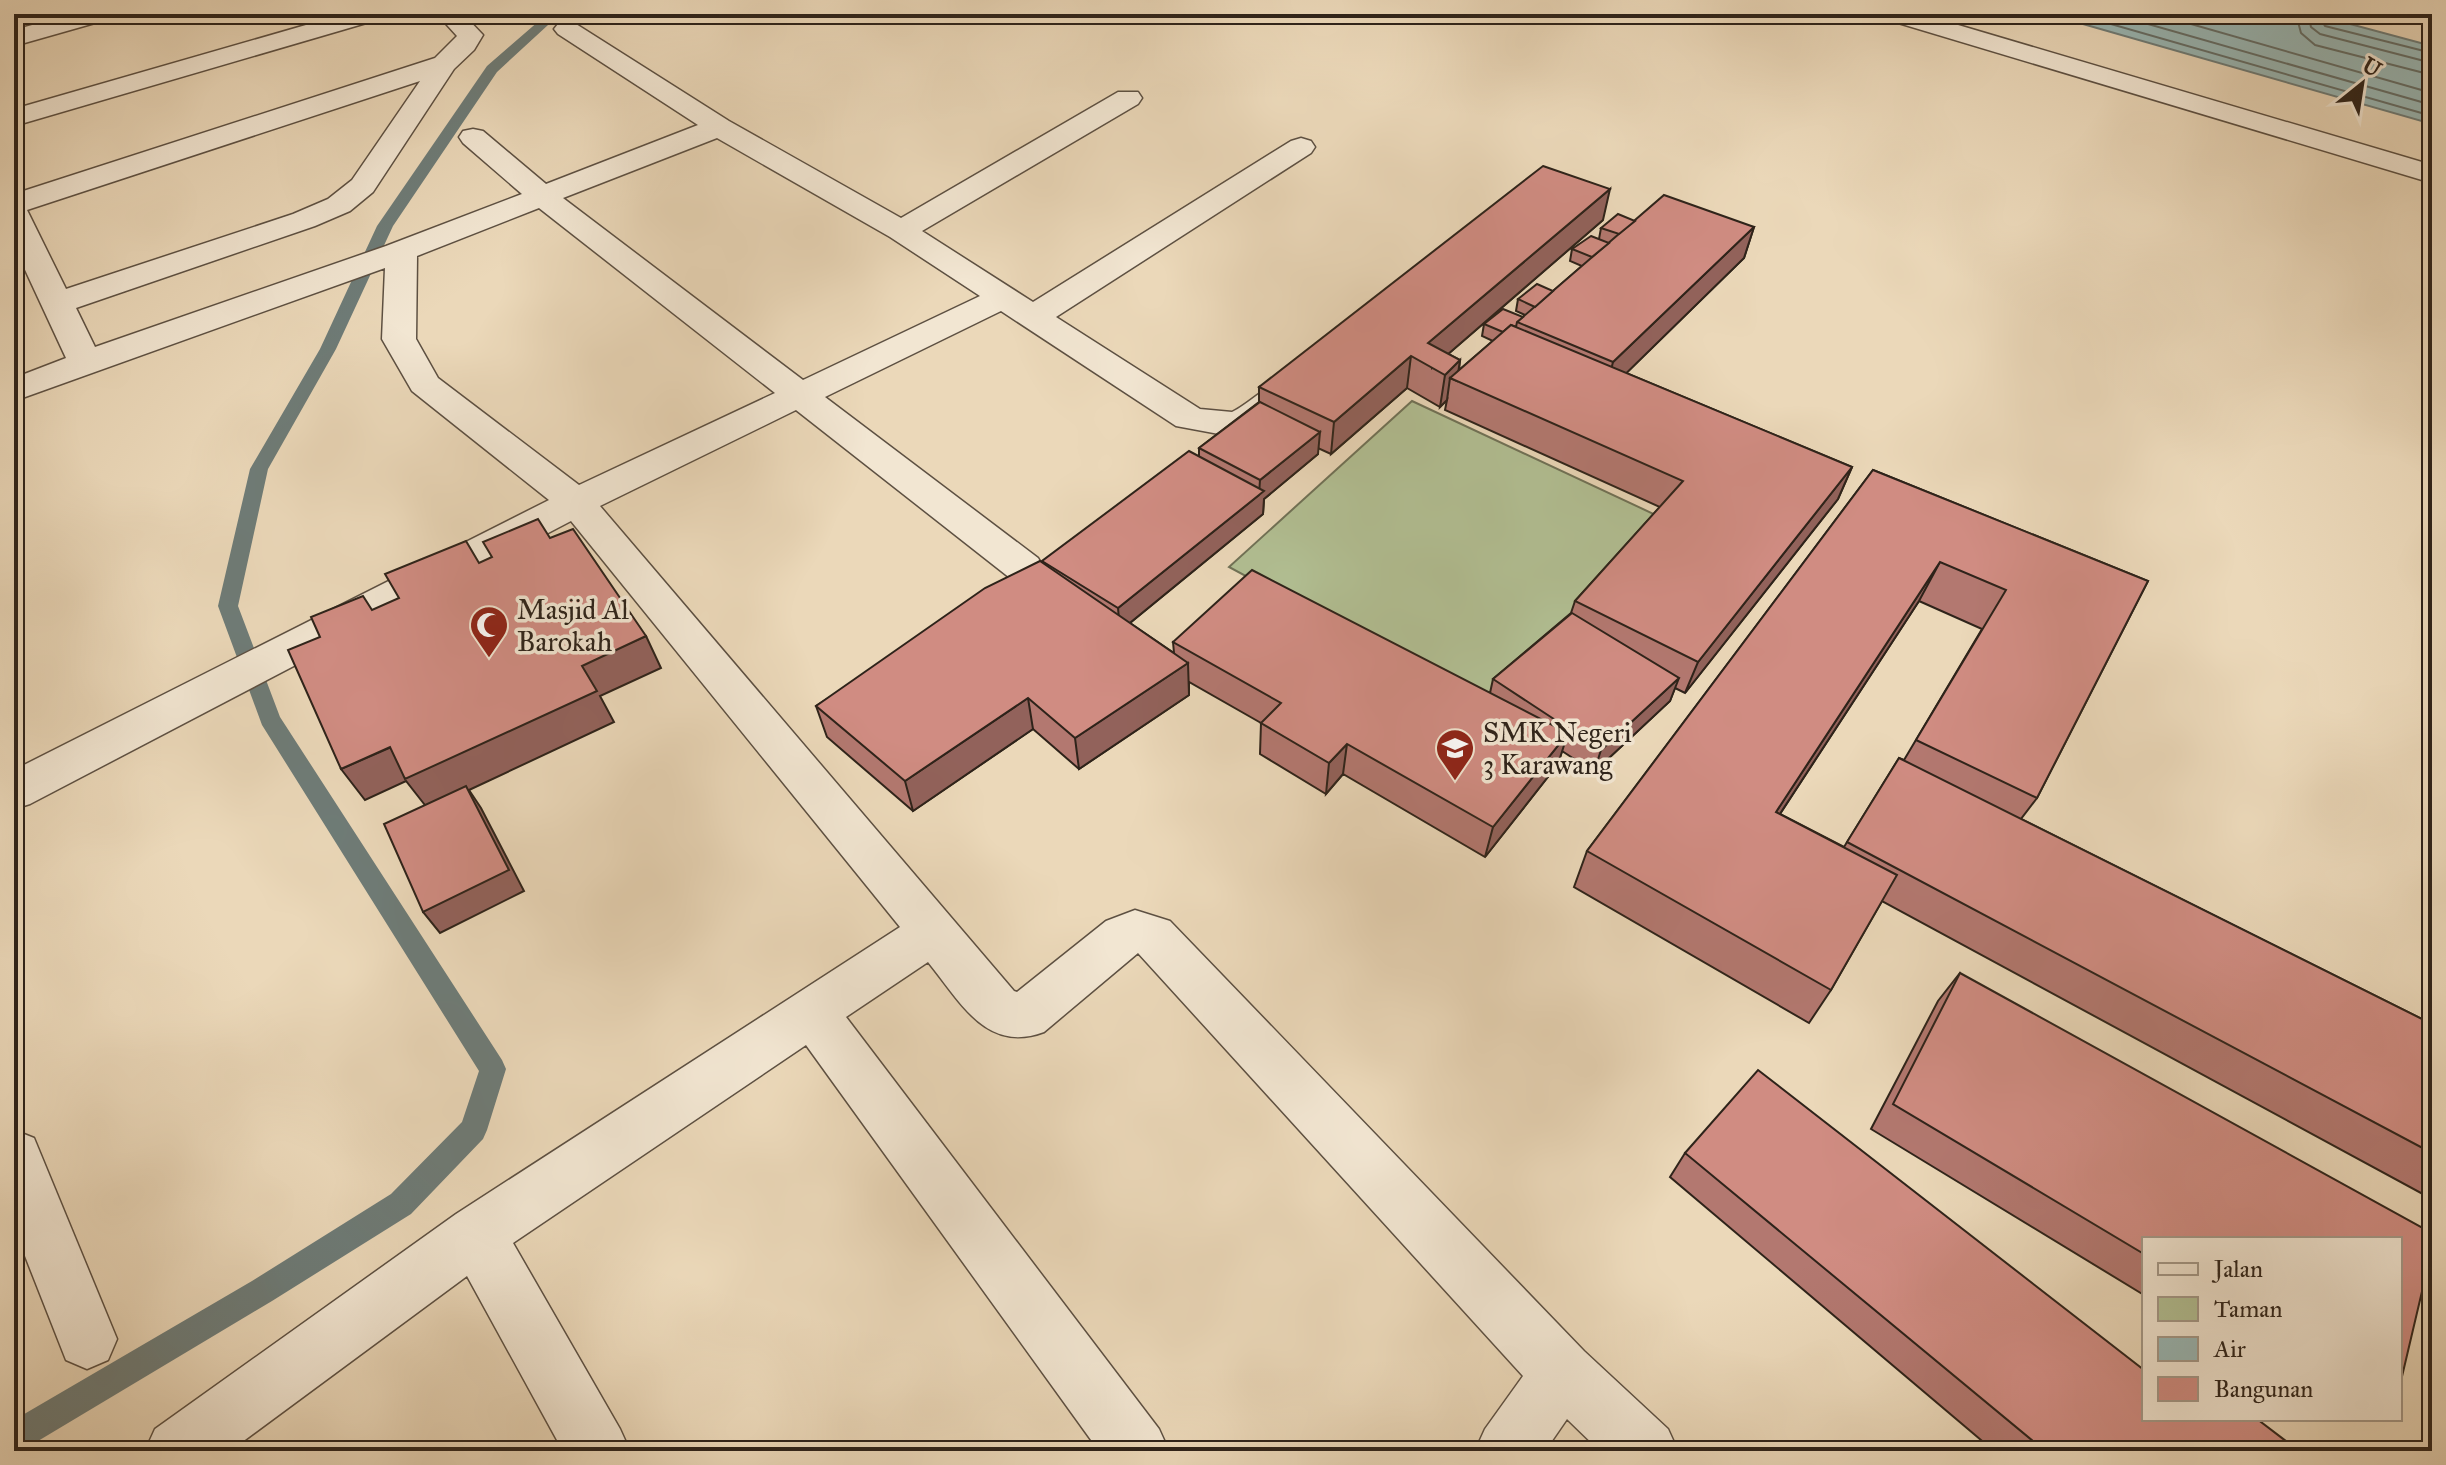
<svg xmlns="http://www.w3.org/2000/svg" width="2446" height="1465" font-family="'IM FELL Great Primer',serif">
<style>
.green{fill:#b2c094;stroke:#707257;stroke-width:2}
.water{fill:#99b8b6;stroke:#6e7c78;stroke-width:2}
.lines{fill:none;stroke-linecap:round;stroke-linejoin:round}
.shore{stroke:#646e68;stroke-width:2}
.stream{fill:#6e7c78;fill-rule:evenodd}
.street-casing{stroke:#5d5042;stroke-width:3}
.street{fill:#f2e6d2;fill-rule:evenodd}
.wall{fill:#b37870;stroke:#2e231a;stroke-width:2;fill-rule:evenodd}
.shaded-wall{fill:#92625b;stroke:#2e231a;stroke-width:2}
.building{fill:#d08c82;stroke:#2e231a;stroke-width:2}
.labels{text-anchor:middle;stroke-width:7;stroke-linejoin:round;paint-order:stroke}
.poi-label{font-size:28px;fill:#2e231a;stroke:#f2e6d2;text-anchor:start}
</style>
<rect width="100%" height="100%" fill="#ebd8b9"/>
<filter id="stains"><feTurbulence type="fractalNoise" baseFrequency=".0025" numOctaves="4"/><feColorMatrix values="0 0 0 0 .2 0 0 0 0 .09 0 0 0 0 .02 0 0 0 .5 -.17"/></filter>
<radialGradient id="worn" r=".72"><stop offset=".6" stop-color="#630" stop-opacity="0"/><stop offset="1" stop-color="#630" stop-opacity=".3"/></radialGradient>
<path class="green" d="M1412 401 1660 517 1559 634 1483 703 1229 567Z"/>
<path class="water" d="M2048 14H2313L2432 46V124Z"/>
<g class="lines">
<g class="shore">
<path d="M2076 14 2432 116"/>
<path d="M2113 14 2432 105"/>
<path d="M2156 14 2432 93"/>
<path d="M2296 14 2301 33 2315 45 2432 75"/>
<path d="M2308 14 2311 27 2320 34 2432 63"/>
<path d="M2318 14 2325 26 2432 53"/>
</g>
<path class="stream" d="M547 14H560L497 72 393 226 336 349 268 469 238 606 280 717 502 1060 506 1069 487 1130 483 1139 411 1214 272 1301 33 1444 28 1451H14V1420L252 1281 391 1194 462 1122 479 1071 262 725 218 606 250 469 320 349 377 226 487 66Z"/>
<defs>
<g id="street">
<path d="M72 14H112L109 19 14 46V30Z"/>
<path d="M344 14H383L380 19 14 126V109Z"/>
<path d="M437 14H463L483 35 474 50 454 69 373 192 350 211 315 226 76 308 95 347 386 246 522 194 463 143 459 137 463 131 473 129 483 131 546 184 698 125 558 34 554 29 558 24H576L729 121 901 218 1118 92H1138L1142 98 1138 104 922 231 1033 302 1291 141 1301 138 1311 141 1315 147 1311 153 1056 317 1200 409 1232 412C1255 401 1267 379 1294 385L1299 393 1271 420 1253 429 1219 434 1176 426 1001 311 825 397 1038 558 1044 568 1038 578 1024 582 1010 578 796 410 600 506 1014 991 1017 992 1106 921 1135 910 1170 921 1584 1351 1668 1429 1678 1451H1600L1567 1419 1545 1451H1475L1485 1429 1523 1376 1138 953 1044 1032C986 1054 960 1001 928 962L846 1017 1159 1429 1169 1451H1099L806 1045 513 1243 620 1429 630 1451H563L467 1276 230 1451H145L155 1429 456 1214 900 927 571 521 30 804 14 809V770L549 500 412 391 382 339 385 268 14 401V378L66 358 14 246V194L435 58 457 36ZM420 81 352 180 328 199 293 214 66 289 27 210ZM717 138 890 237 980 296 803 380 563 198ZM539 208 775 393 579 485 438 378 416 339 417 256Z"/>
<path d="M1882 14H1921L2432 165V183L1885 19Z"/>
<path d="M14 1130 34 1138 117 1339 108 1360 87 1369 66 1360 14 1228Z"/>
</g>
</defs>
<use href="#street" class="street-casing"/>
<use href="#street" class="street"/>
</g>
<g class="wall">
<path d="M1603 220 1448 354 1460 360 1459 370 1493 341 1482 336 1484 324 1523 317 1525 315 1516 311 1518 299 1553 291 1582 266 1570 261 1572 249 1599 239 1601 228 1635 221 1754 227 1744 258 1626 373 1852 467 1838 499 1685 693 1675 688 1670 701 1594 772 1562 751 1558 764 1485 857 1343 774 1326 794 1260 754 1261 723 1189 682V695L1079 769 1033 729 913 811 827 737 816 706 1042 562 1199 456V448L1259 402V387ZM1407 388 1440 407 1447 400 1445 410 1660 507 1575 601 1571 613 1493 679 1490 693 1173 642 1174 653 1130 623 1263 514 1264 499 1318 454V448L1331 454Z"/>
<path d="M1873 470 2148 581 2037 798 2021 819 2432 1024V1199L1882 901 1831 990 1809 1023 1574 887 1587 851ZM1919 601 1982 629 1904 760 1899 758 1844 847 1780 814Z"/>
<path d="M1960 973 2144 1239V1295L1871 1129 1938 1001Z"/>
<path d="M1685 1153 2144 1419 2299 1451H1994L1670 1177Z"/>
</g>
<g class="shaded-wall">
<path d="M1610 189 1603 220 1432 368 1428 343Z"/>
<path d="M1754 227 1744 258 1605 394 1613 362Z"/>
<path d="M1411 356 1407 388 1331 454 1334 422Z"/>
<path d="M1460 360 1457 381 1450 378 1447 400 1440 407 1445 375Z"/>
<path d="M1320 432 1318 454 1264 499 1263 514 1120 631 1118 608 1259 495 1260 480Z"/>
<path d="M1852 467 1838 499 1685 693 1698 662Z"/>
<path d="M1940 562 1919 601 1757 849 1776 812Z"/>
<path d="M646 636 661 668 600 696 614 722 469 790 481 808 524 891 440 933 423 912 428 809 406 781 365 800 341 769Z"/>
<path d="M1188 663 1189 695 1079 769 1075 738Z"/>
<path d="M1679 678 1670 701 1594 772 1601 750Z"/>
<path d="M1028 698 1033 729 913 811 905 781Z"/>
<path d="M1568 733 1558 764 1485 857 1493 827Z"/>
<path d="M1347 744 1343 774 1326 794 1329 763Z"/>
</g>
<g class="building">
<path d="M1543 166 1610 189 1428 343 1460 360 1445 375 1411 356 1334 422 1259 387Z"/>
<path d="M1664 195 1754 227 1613 362 1517 322Z"/>
<path d="M1618 214 1635 221 1619 234 1601 228Z"/>
<path d="M1591 236 1609 243 1592 257 1572 249Z"/>
<path d="M1537 284 1553 291 1535 307 1518 299Z"/>
<path d="M1503 309 1523 317 1517 322 1516 327 1511 325 1503 332 1484 324Z"/>
<path d="M1511 325 1852 467 1698 662 1575 601 1683 481 1450 378Z"/>
<path d="M1260 402 1320 432 1260 480 1199 448Z"/>
<path d="M1189 451 1264 491 1118 608 1042 561Z"/>
<path d="M1873 470 2148 581 2037 798 1916 740 2006 590 1940 562 1776 812 1897 875 1831 990 1587 851Z"/>
<path d="M538 519 550 538 573 529 646 636 582 666 597 691 405 779 390 747 341 769 288 650 320 637 311 617 363 596 372 610 399 598 385 574 466 541 479 563 492 557 483 542Z"/>
<path d="M1040 561 1188 663 1075 738 1028 698 905 781 816 706 985 588Z"/>
<path d="M1252 570 1568 733 1493 827 1347 744 1329 763 1261 723 1281 703 1173 642Z"/>
<path d="M1572 613 1679 678 1601 750 1493 679Z"/>
<path d="M1899 758 2432 1024V1153L1847 842Z"/>
<path d="M466 786 509 870 423 912 384 824Z"/>
<path d="M1960 973 2432 1233V1249L2400 1385V1239H2144V1254L1893 1104Z"/>
<path d="M1758 1070 2144 1370V1419H2257L2299 1451H2045L1685 1153Z"/>
</g>
<defs>
<symbol id="mosque-pin" viewBox="-11 -11 22 30"><path d="M0 17L-7.5 6A9.5 9.5 0 1 1 7.5 6Z" fill="#8f2418" stroke="#f2e6d2"/><path d="M3.5-4.9A6 6 0 1 0 3.5 4.9A5 5 0 1 1 3.5-4.9Z" fill="#fff"/></symbol>
<symbol id="school-pin" viewBox="-11 -11 22 30"><path d="M0 17L-7.5 6A9.5 9.5 0 1 1 7.5 6Z" fill="#8f2418" stroke="#f2e6d2"/><path d="M0-5L7-2L0 1L-7-2ZM-4 1L0 2.5L4 1V4Q0 6-4 4Z" fill="#fff"/></symbol>
</defs>
<g fill-rule="evenodd">
<use href="#mosque-pin" x="467" y="603" width="44" height="60"/>
<use href="#school-pin" x="1433" y="726" width="44" height="60"/>
</g>
<g class="labels">
<g class="poi-label">
<text x="517" y="619">Masjid Al<tspan x="517" dy="32">Barokah</tspan></text>
<text x="1483" y="742">SMK Negeri<tspan x="1483" dy="32">3 Karawang</tspan></text>
</g>
</g>
<rect width="2446" height="1465" fill="none" stroke="#ebd8b9" stroke-width="48"/>
<rect x="16" y="16" width="2414" height="1433" fill="none" stroke="#2e231a" stroke-width="4"/>
<rect x="24" y="24" width="2398" height="1417" fill="none" stroke="#2e231a" stroke-width="2"/>
<rect x="2142" y="1237" width="260" height="184" fill="#f2e6d2" stroke="#a49888" stroke-width="2"/>
<rect x="2158" y="1263" width="40" height="12" fill="#f2e6d2" stroke="#a49888" stroke-width="2"/>
<text x="2214" y="1277" font-size="24" fill="#2e231a">Jalan</text>
<rect x="2158" y="1297" width="40" height="24" fill="#b2c094" stroke="#a49888" stroke-width="2"/>
<text x="2214" y="1317" font-size="24" fill="#2e231a">Taman</text>
<rect x="2158" y="1337" width="40" height="24" fill="#99b8b6" stroke="#a49888" stroke-width="2"/>
<text x="2214" y="1357" font-size="24" fill="#2e231a">Air</text>
<rect x="2158" y="1377" width="40" height="24" fill="#d08c82" stroke="#a49888" stroke-width="2"/>
<text x="2214" y="1397" font-size="24" fill="#2e231a">Bangunan</text>
<g transform="translate(2362 84) rotate(30)" stroke="#f2e6d2" stroke-width="6" paint-order="stroke">
<path d="M0-6L14 30L0 20L-14 30Z" fill="#2e231a"/>
<text y="-12" font-size="22" font-weight="bold" text-anchor="middle" fill="#2e231a">U</text>
</g>
<rect width="100%" height="100%" filter="url(#stains)"/>
<rect width="100%" height="100%" fill="url(#worn)"/>
</svg>
